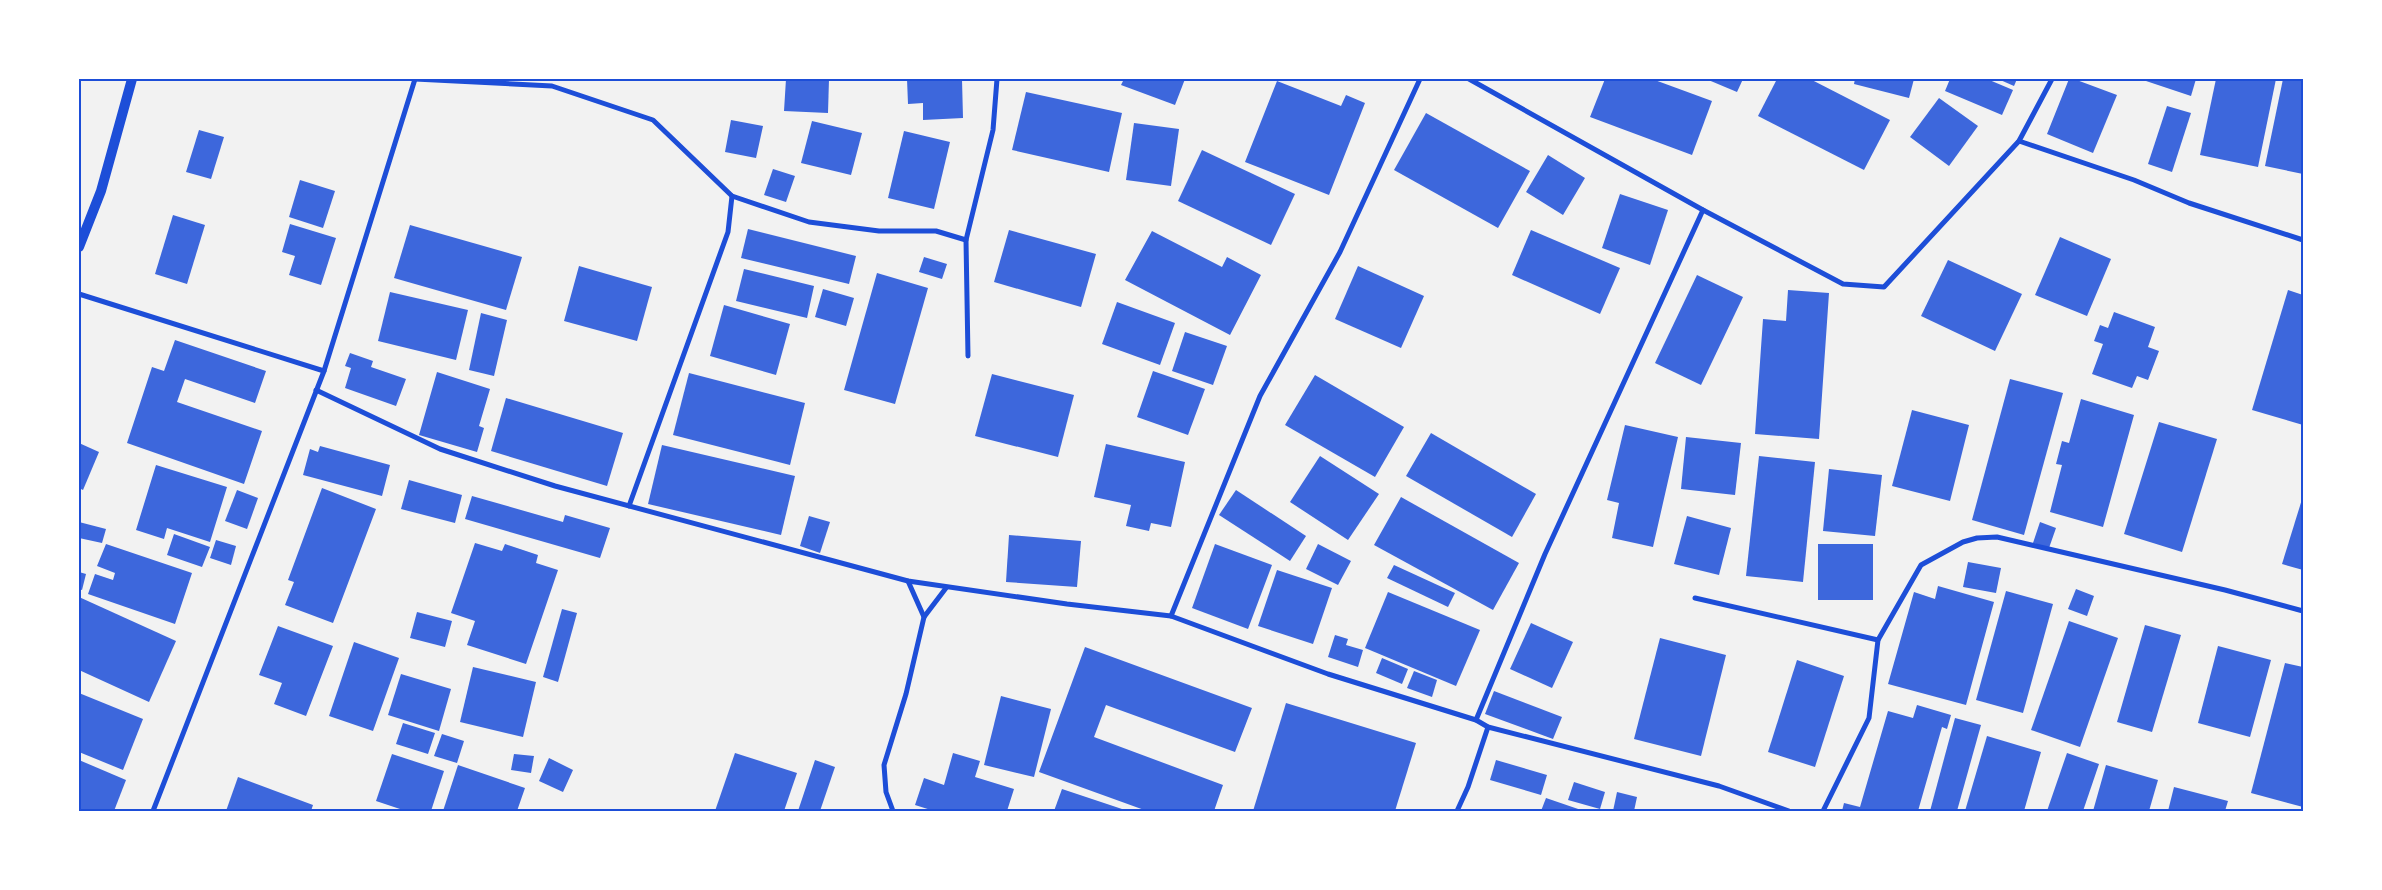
<svg xmlns="http://www.w3.org/2000/svg" width="2382" height="890" font-family="'Asap Condensed',sans-serif">
<style>
.building{fill:#3d67dc}
.lines{fill:none;stroke-linecap:round;stroke-linejoin:round}
.minor{stroke:#1d4ed8;stroke-width:5}
.secondary{stroke:#1d4ed8;stroke-width:10}
.neatline{fill:none;stroke:#1d4ed8;stroke-width:2}
</style>
<rect width="100%" height="100%" fill="#f2f2f2"/>
<g class="building">
<path d="M786 79H829L828 113 784 111Z"/>
<path d="M907 79H962L963 118 923 120V103L908 104Z"/>
<path d="M1124 79H1185L1175 105 1121 85Z"/>
<path d="M1605 79H1652L1712 101 1692 155 1590 117Z"/>
<path d="M1706 79H1743L1737 92Z"/>
<path d="M1777 79H1810L1890 120 1864 170 1758 116Z"/>
<path d="M1855 79H1914L1909 98 1854 84Z"/>
<path d="M1950 79H1987L2013 90 2002 115 1945 91Z"/>
<path d="M1998 79H2017L2014 86Z"/>
<path d="M2069 79H2074L2117 95 2093 153 2047 134Z"/>
<path d="M2140 79H2196L2191 96Z"/>
<path d="M2216 79H2276L2258 167 2200 155Z"/>
<path d="M2283 79H2303V174L2265 166Z"/>
<path d="M1277 81 1341 106 1346 95 1365 103 1329 195 1245 162Z"/>
<path d="M1026 92 1122 113 1109 172 1012 150Z"/>
<path d="M1939 98 1978 126 1949 166 1910 137Z"/>
<path d="M2167 106 2191 113 2172 172 2148 164Z"/>
<path d="M1426 113 1530 171 1498 228 1394 170Z"/>
<path d="M731 120 763 126 756 158 725 152Z"/>
<path d="M812 121 862 133 851 175 801 163Z"/>
<path d="M1134 123 1179 129 1171 186 1126 180Z"/>
<path d="M199 130 224 137 211 179 186 172Z"/>
<path d="M904 131 950 142 934 209 888 198Z"/>
<path d="M1202 150 1295 194 1271 245 1178 201Z"/>
<path d="M1548 155 1585 178 1563 215 1526 192Z"/>
<path d="M773 169 795 176 786 202 764 195Z"/>
<path d="M300 180 335 191 323 228 289 217Z"/>
<path d="M1620 194 1668 210 1650 265 1602 248Z"/>
<path d="M173 215 205 225 187 284 155 274Z"/>
<path d="M290 224 336 238 321 285 289 275 295 256 282 252Z"/>
<path d="M410 225 522 257 506 310 394 278Z"/>
<path d="M748 229 856 256 849 284 741 258Z"/>
<path d="M1009 230 1096 254 1081 307 994 282Z"/>
<path d="M1531 230 1620 268 1600 314 1512 275Z"/>
<path d="M1152 231 1222 267 1227 257 1261 275 1230 335 1125 280Z"/>
<path d="M2060 237 2111 259 2087 316 2035 295Z"/>
<path d="M924 257 947 264 942 279 919 272Z"/>
<path d="M1948 260 2022 294 1995 351 1921 316Z"/>
<path d="M579 266 652 287 637 341 564 321Z"/>
<path d="M1358 266 1424 296 1401 348 1335 319Z"/>
<path d="M744 269 814 286 807 318 736 301Z"/>
<path d="M877 273 928 288 895 404 844 390Z"/>
<path d="M1697 275 1743 297 1701 385 1655 363Z"/>
<path d="M823 289 854 298 846 326 815 317Z"/>
<path d="M1788 290 1829 293 1819 439 1755 434 1763 319 1786 321Z"/>
<path d="M2288 290 2303 295V425L2252 410Z"/>
<path d="M390 292 468 310 456 360 378 341Z"/>
<path d="M1117 302 1175 323 1160 365 1102 344Z"/>
<path d="M724 305 790 324 776 375 710 356Z"/>
<path d="M2114 312 2155 327 2148 347 2159 351 2148 380 2137 376 2132 388 2092 374 2103 344 2094 341 2100 325 2108 328Z"/>
<path d="M481 313 507 320 494 376 469 370Z"/>
<path d="M1185 332 1227 346 1213 385 1172 371Z"/>
<path d="M175 340 266 371 255 403 185 379 177 402 262 431 244 484 127 443 152 367 164 371Z"/>
<path d="M350 353 373 361 371 367 406 379 396 406 345 388 351 368 345 366Z"/>
<path d="M1153 371 1205 389 1188 435 1137 417Z"/>
<path d="M437 372 490 389 479 426 484 428 477 452 419 435Z"/>
<path d="M689 373 805 403 790 465 673 435Z"/>
<path d="M992 374 1074 395 1058 457 975 436Z"/>
<path d="M1315 375 1404 427 1375 477 1285 425Z"/>
<path d="M2010 379 2063 393 2024 535 1972 520Z"/>
<path d="M506 398 623 433 607 486 491 451Z"/>
<path d="M2081 399 2134 415 2103 527 2050 512 2062 465 2056 464 2062 441 2069 443Z"/>
<path d="M1912 410 1969 425 1950 501 1892 486Z"/>
<path d="M2159 422 2217 439 2182 552 2124 534Z"/>
<path d="M1625 425 1678 437 1653 547 1612 538 1619 503 1607 500Z"/>
<path d="M1431 433 1536 494 1512 537 1406 476Z"/>
<path d="M1686 437 1741 443 1735 495 1681 489Z"/>
<path d="M79 443 99 452 83 490 79 488Z"/>
<path d="M1106 444 1185 462 1171 527 1151 523 1149 531 1126 526 1131 505 1094 497Z"/>
<path d="M662 445 795 476 781 535 648 504Z"/>
<path d="M320 446 390 465 382 496 303 475 310 449 318 452Z"/>
<path d="M1320 456 1379 494 1348 540 1290 502Z"/>
<path d="M1759 456 1815 462 1803 582 1746 576Z"/>
<path d="M156 465 227 487 210 542 167 528 164 539 136 530Z"/>
<path d="M1829 469 1882 475 1875 536 1823 531Z"/>
<path d="M409 480 462 495 455 523 401 509Z"/>
<path d="M322 488 376 509 333 623 285 605 294 582 288 580Z"/>
<path d="M237 490 258 498 247 529 225 521Z"/>
<path d="M1236 490 1306 536 1290 561 1219 515Z"/>
<path d="M472 496 563 522 565 515 610 528 600 558 465 519Z"/>
<path d="M2303 496V570L2282 564Z"/>
<path d="M1401 497 1519 563 1493 610 1374 545Z"/>
<path d="M809 516 830 522 820 553 800 546Z"/>
<path d="M1687 516 1731 528 1719 575 1674 564Z"/>
<path d="M79 522 106 529 102 543 79 538Z"/>
<path d="M2040 522 2056 528 2049 548 2033 543Z"/>
<path d="M174 534 210 547 202 567 167 555Z"/>
<path d="M1009 535 1081 541 1077 587 1006 582Z"/>
<path d="M216 540 236 546 231 565 210 558Z"/>
<path d="M475 543 502 551 505 544 538 555 536 563 558 570 526 664 467 645 475 621 451 613Z"/>
<path d="M106 544 192 573 175 624 88 594 95 574 113 580 115 573 97 566Z"/>
<path d="M1215 544 1272 565 1248 629 1192 608Z"/>
<path d="M1318 544 1351 561 1338 585 1306 569Z"/>
<rect x="1818" y="544" width="55" height="56"/>
<path d="M1968 562 2001 568 1996 593 1963 587Z"/>
<path d="M1394 565 1455 593 1448 607 1387 578Z"/>
<path d="M1277 570 1332 588 1313 644 1258 626Z"/>
<path d="M79 572 86 574 82 590 79 589Z"/>
<path d="M1938 586 1994 602 1966 705 1888 684 1914 592 1935 599Z"/>
<path d="M2076 589 2094 596 2087 616 2068 609Z"/>
<path d="M2006 591 2053 604 2023 713 1976 700Z"/>
<path d="M1388 592 1480 630 1456 686 1365 648Z"/>
<path d="M79 597 176 641 149 702 79 670Z"/>
<path d="M562 609 577 613 558 682 543 677Z"/>
<path d="M417 612 452 621 445 647 410 638Z"/>
<path d="M2069 621 2118 638 2080 747 2031 730Z"/>
<path d="M1531 623 1573 642 1552 688 1510 669Z"/>
<path d="M2145 625 2181 635 2152 732 2117 722Z"/>
<path d="M278 626 333 646 306 716 274 704 282 683 259 675Z"/>
<path d="M1335 635 1348 639 1346 645 1363 650 1358 667 1328 657Z"/>
<path d="M1660 638 1726 655 1701 756 1634 739Z"/>
<path d="M354 642 399 658 373 731 329 716Z"/>
<path d="M2218 646 2271 660 2250 737 2198 723Z"/>
<path d="M1085 647 1252 708 1235 752 1106 705 1094 737 1223 785 1214 811H1147L1039 772Z"/>
<path d="M1382 658 1408 669 1402 684 1376 673Z"/>
<path d="M1797 660 1844 676 1815 767 1768 752Z"/>
<path d="M2285 663 2303 667V807L2251 793Z"/>
<path d="M473 667 536 682 523 737 460 722Z"/>
<path d="M1414 671 1437 680 1432 697 1407 688Z"/>
<path d="M401 674 451 689 439 731 388 715Z"/>
<path d="M1494 691 1562 717 1553 739 1485 714Z"/>
<path d="M79 693 143 719 123 770 79 752Z"/>
<path d="M1001 696 1051 709 1034 777 984 765Z"/>
<path d="M1286 703 1416 743 1395 811H1253Z"/>
<path d="M1917 705 1951 715 1947 729 1942 727 1918 811H1842L1844 803 1860 807 1888 711 1913 718Z"/>
<path d="M1955 718 1981 725 1957 811H1930Z"/>
<path d="M403 723 435 733 428 754 396 744Z"/>
<path d="M442 734 464 741 457 763 434 756Z"/>
<path d="M1987 736 2041 752 2024 811H1965Z"/>
<path d="M735 753 797 773 784 811H715Z"/>
<path d="M953 753 980 761 975 777 1014 789 1007 811H934L915 805 924 778 944 785Z"/>
<path d="M2067 753 2099 764 2083 811H2047Z"/>
<path d="M392 754 444 771 431 811H406L376 801Z"/>
<path d="M514 754 534 756 531 773 511 770Z"/>
<path d="M549 758 573 770 563 792 539 781Z"/>
<path d="M79 760 126 780 114 811H79Z"/>
<path d="M815 760 835 767 820 811H798Z"/>
<path d="M1496 760 1547 775 1541 795 1490 780Z"/>
<path d="M458 765 525 788 517 811H443Z"/>
<path d="M2106 765 2158 780 2149 811H2093Z"/>
<path d="M238 777 313 805 311 811H226Z"/>
<path d="M1574 782 1605 792 1600 809 1568 800Z"/>
<path d="M2174 787 2228 801 2225 811H2168Z"/>
<path d="M1062 789 1128 811H1054Z"/>
<path d="M1617 792 1637 797 1634 811H1613Z"/>
<path d="M1546 798 1584 811H1541Z"/>
</g>
<g class="lines">
<g class="minor">
<path d="M415 79 552 86 653 120 732 196 809 222 879 231H936L966 240"/>
<path d="M1469 79 1703 210 1843 284 1884 287 2019 141 2052 79"/>
<path d="M2019 141 2134 180 2189 203 2303 240"/>
<path d="M79 294 324 371"/>
<path d="M968 356 966 240 993 130 997 79"/>
<path d="M316 390 440 449 555 486 908 581 1067 604 1171 616 1328 674 1476 720 1488 727 1719 786 1789 811"/>
<path d="M629 506 728 232 732 196"/>
<path d="M908 581 924 617"/>
<path d="M1695 598 1878 640"/>
<path d="M1171 616 1260 396 1340 252 1420 79"/>
<path d="M1476 720 1545 554 1703 210"/>
<path d="M153 811 324 371 415 79"/>
<path d="M893 811 886 792 884 765 906 694 924 617 946 588"/>
<path d="M1457 811 1468 787 1488 727"/>
<path d="M1823 811 1869 718 1878 640 1921 565 1963 542 1977 538 1997 537 2225 590 2303 611"/>
</g>
<path class="secondary" d="M79 247 101 191 132 79"/>
</g>
<rect width="2382" height="890" fill="none" stroke="#ffffff" stroke-width="160"/>
<rect x="80" y="80" width="2222" height="730" class="neatline"/>
</svg>
